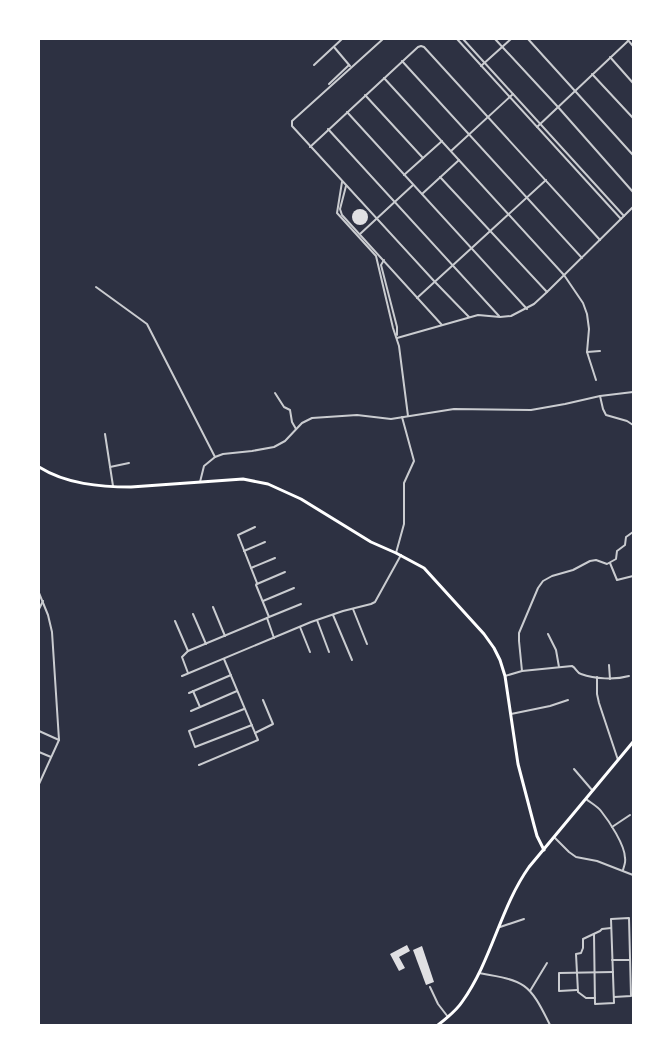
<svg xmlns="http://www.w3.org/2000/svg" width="672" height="1064" font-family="'Golos Text',sans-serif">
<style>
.building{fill:#e0e0e3}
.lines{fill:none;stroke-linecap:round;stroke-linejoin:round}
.minor{stroke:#caccd0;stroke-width:2}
.primary{stroke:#fff;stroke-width:3}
</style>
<rect width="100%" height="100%" fill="#2d3142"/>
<g class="building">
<circle cx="360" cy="217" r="8"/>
<path d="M407 945 410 951 399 957 405 968 399 971 390 954Z"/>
<path d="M422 946 434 982 426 985 413 950Z"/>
</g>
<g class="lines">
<g class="minor">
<path d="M383 39 292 121V126L435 282 469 317"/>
<path d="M457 39 621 219"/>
<path d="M463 39 624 216"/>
<path d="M495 39 558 107 633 192"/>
<path d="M528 39 633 155"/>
<path d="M627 39 633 46"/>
<path d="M334 47 350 66"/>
<path d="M610 57 633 83"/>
<path d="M402 61 582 258"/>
<path d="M314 65 342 39"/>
<path d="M481 66 511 39"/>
<path d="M592 74 633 118"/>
<path d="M384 78 564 275 583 303 587 314 589 329 587 352 596 380"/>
<path d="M329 84 349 65"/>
<path d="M365 95 423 158"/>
<path d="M347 112 527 309"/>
<path d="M537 127 628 41"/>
<path d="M328 129 499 316"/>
<path d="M310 147 418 47 421 46 424 47 600 240"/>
<path d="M451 151 513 94"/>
<path d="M404 175 442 141"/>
<path d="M440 177 547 292"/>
<path d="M342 182 337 213 376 256 393 328 399 346 408 416"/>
<path d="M346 186 340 209 342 215 442 325"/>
<path d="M422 194 459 160"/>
<path d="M360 234 413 185"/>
<path d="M384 260 381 265 397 327V335"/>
<path d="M96 287 147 324 215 457"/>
<path d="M417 298 546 180"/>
<path d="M397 338 478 315 500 317 511 316 534 304 547 292 633 207"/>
<path d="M587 352 600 351"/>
<path d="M275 393 284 407 290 410 292 422 296 429"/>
<path d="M600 396 603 409 606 415 627 421 633 425"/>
<path d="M105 434 113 486"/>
<path d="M110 467 129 463"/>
<path d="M200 482 204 466 215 457 223 454 252 451 274 447 285 441 302 423 312 418 357 415 391 419 454 409 531 410 565 404 600 396 633 392"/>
<path d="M255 527 238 535 257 583 256 585 269 617 267 618 274 638"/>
<path d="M244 551 265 542"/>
<path d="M396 553 404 524V483L414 461 402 417"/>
<path d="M610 563 617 580 633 576"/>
<path d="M251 568 275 558"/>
<path d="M257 584 285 572"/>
<path d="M39 593 48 615 52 632 59 740 39 784"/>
<path d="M263 601 294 588"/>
<path d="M213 607 225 636"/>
<path d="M39 609 43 601"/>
<path d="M353 609 367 644"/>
<path d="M193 614 206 644"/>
<path d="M333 615 352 660"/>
<path d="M269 617 301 604"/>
<path d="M317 620 329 652"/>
<path d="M175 621 188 651"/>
<path d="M300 627 310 652"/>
<path d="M548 634 556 650 559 667"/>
<path d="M609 665 610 679"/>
<path d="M522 671 519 641V633L538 588 543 581 552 576 573 570 590 561 596 560 607 564 616 559 617 551 625 545 626 537 633 532"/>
<path d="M188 673 182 657 188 651 267 618"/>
<path d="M182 676 311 622 343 611 371 604 375 602 401 555"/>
<path d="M505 676 522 671 572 666C576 668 577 673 581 674 595 679 615 680 629 676"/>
<path d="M597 677V694L599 703 618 760"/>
<path d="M193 691 200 707"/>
<path d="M189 693 231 675"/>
<path d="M244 709 189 731 195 747 252 725"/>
<path d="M191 711 237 691"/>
<path d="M511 714 550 706 568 700"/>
<path d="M39 731 59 740"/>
<path d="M255 733 273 724 263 700"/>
<path d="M39 752 51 757"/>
<path d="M199 765 258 740 224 659"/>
<path d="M574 769 592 790"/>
<path d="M586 799C591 803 597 806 601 811 609 821 625 845 625 858 626 862 624 866 623 870"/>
<path d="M612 827 630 815"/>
<path d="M554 837 569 852 576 857 597 861 633 875"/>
<path d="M500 927 524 919"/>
<path d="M594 934 595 1004 614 1003 611 919 629 918 631 996 614 997"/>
<path d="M612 960H630"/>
<path d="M479 973C525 981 529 982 550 1025"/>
<path d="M430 987 438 1004 448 1017"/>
<path d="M577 990 559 991V973L613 972"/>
<path d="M530 991 547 963"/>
<path d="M595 998H586L578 992 576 954 581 953 583 948V939L600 931 602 929 611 928"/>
</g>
<g class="primary">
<path d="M39 467C66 484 100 487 131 487L243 479 268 484 301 499 371 542 396 553 424 568 484 634 494 648 500 660 505 676 518 764 534 825 537 836 544 850"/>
<path d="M438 1025C447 1018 456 1011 462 1002 492 960 500 908 529 867L633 742"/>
</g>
</g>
<rect width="672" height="1064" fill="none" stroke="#ffffff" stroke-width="80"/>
</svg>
